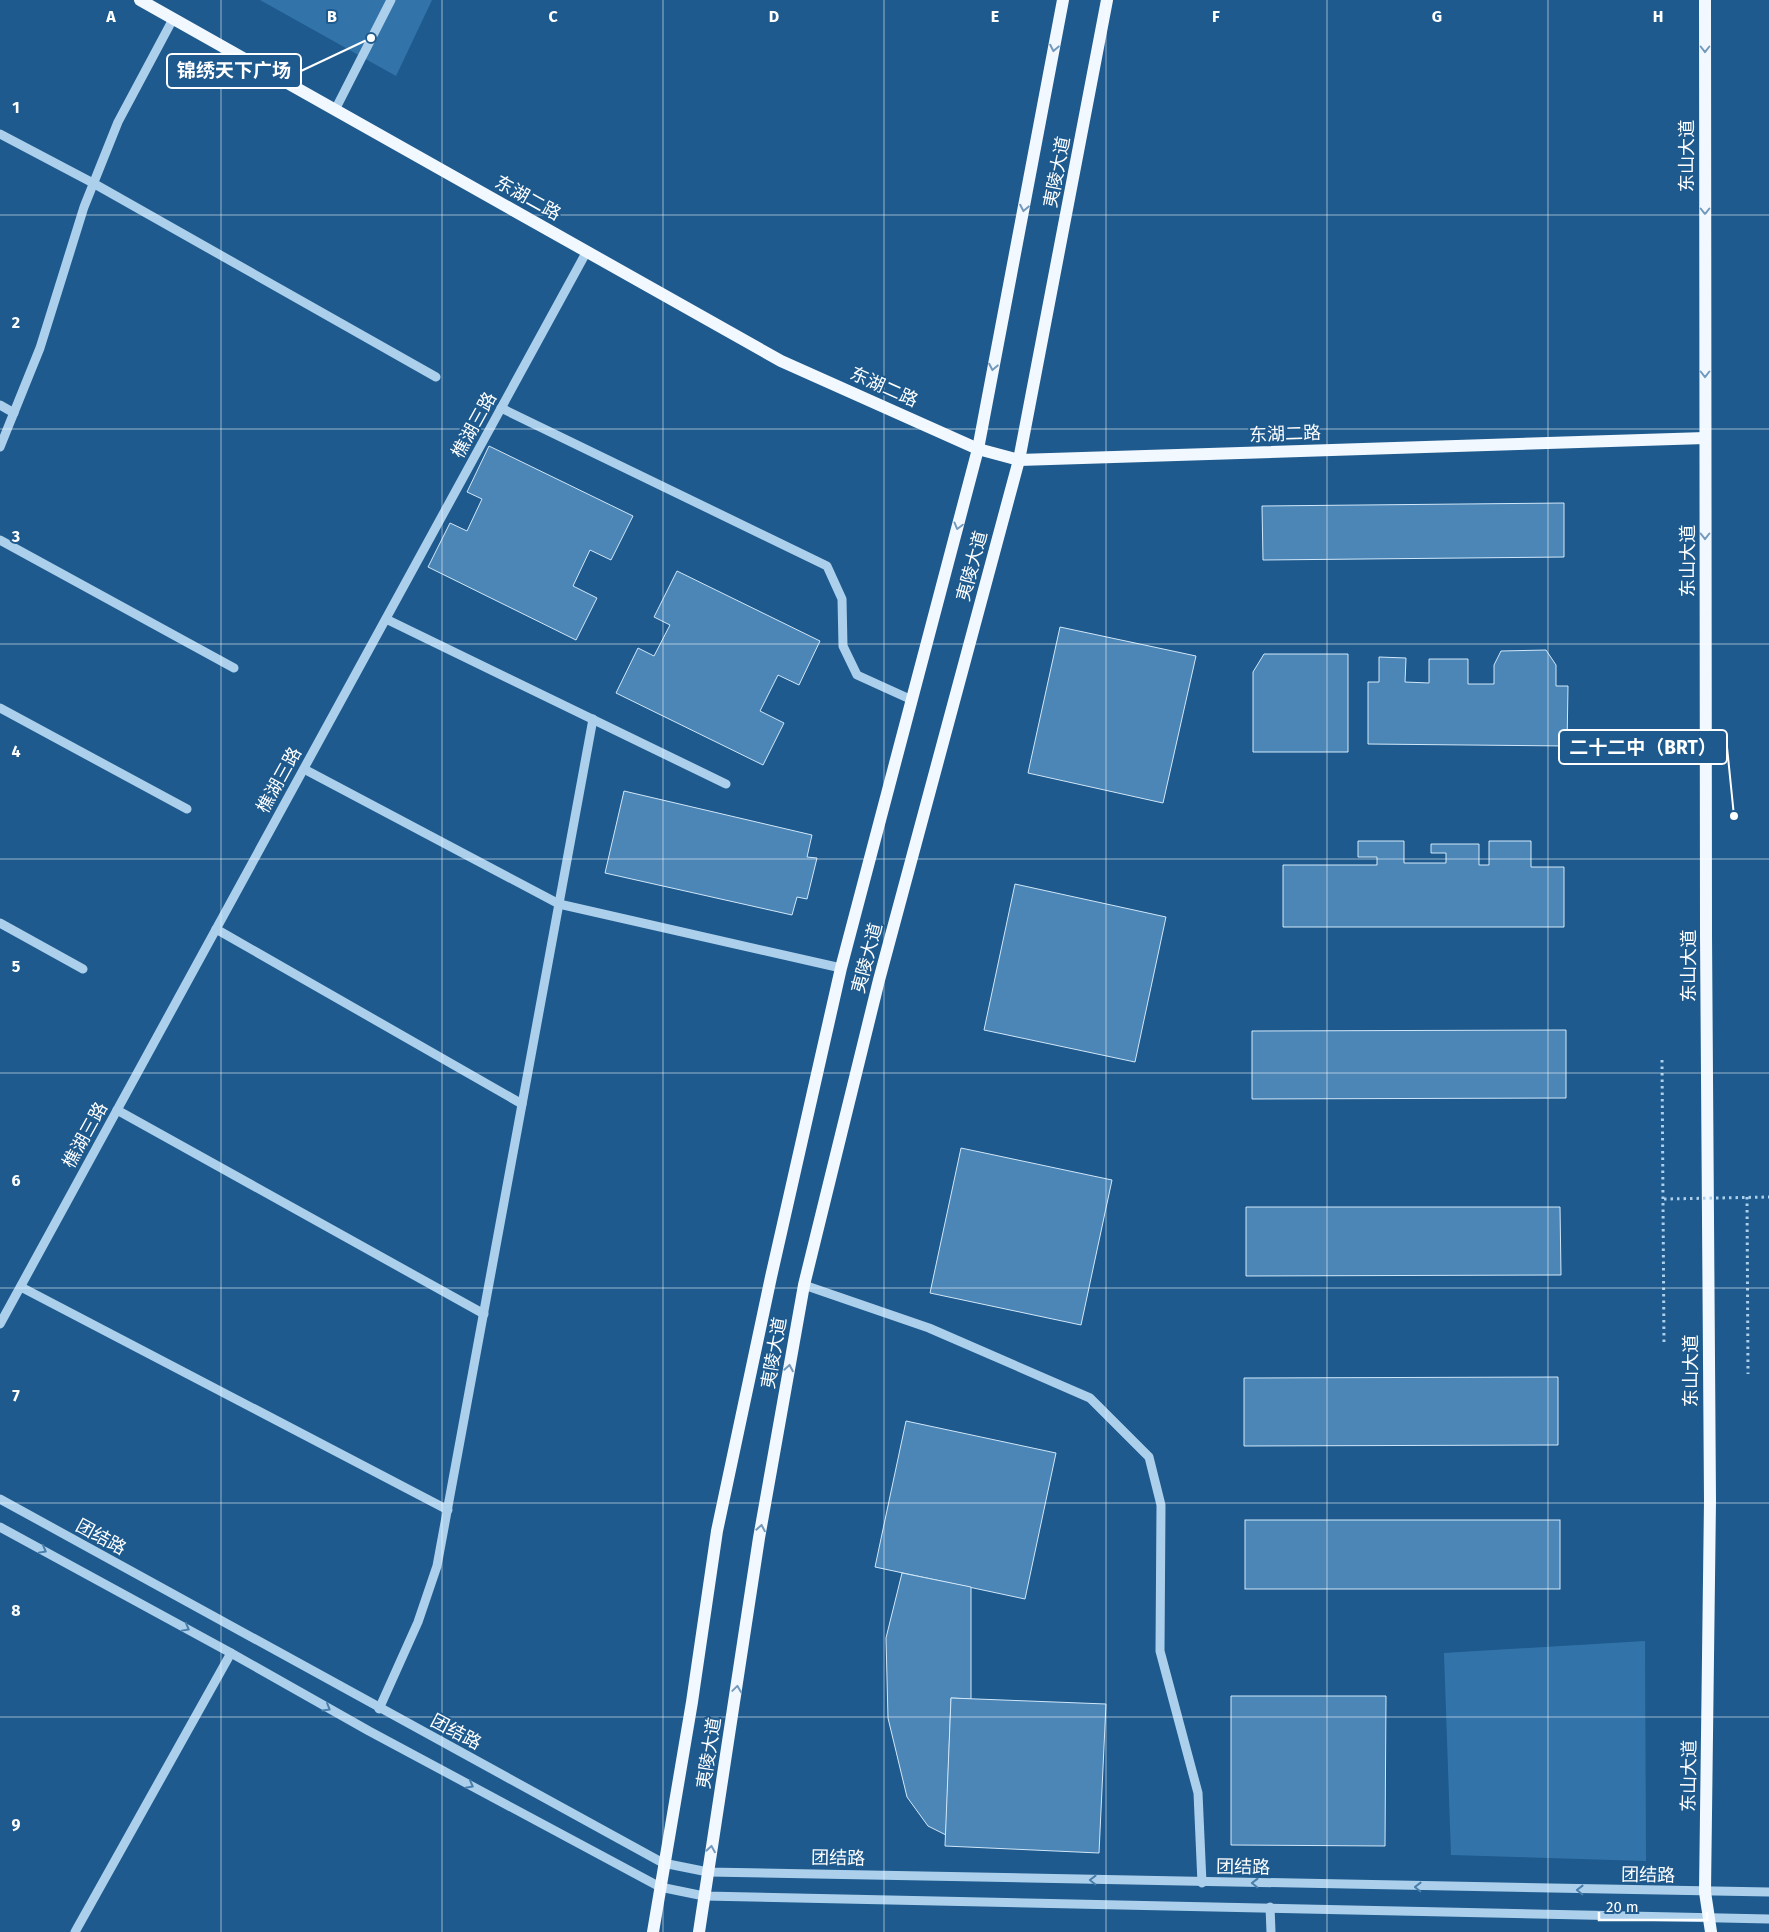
<svg xmlns="http://www.w3.org/2000/svg" width="1769" height="1932" font-family="'Fira Sans','Noto Sans SC',sans-serif">
<style>
.green{fill:#3274aa}
.building{fill:#4b86b6;stroke:#d1e7f9}
.lines{fill:none;stroke-linecap:round;stroke-linejoin:round}
.path{stroke:#acd0ec;stroke-width:3;stroke-dasharray:2.5 4;stroke-linecap:butt}
.minor{stroke:#acd0ec;stroke-width:9}
.major{stroke:#f2f8ff;stroke-width:12}
.path-bridge{stroke:#acd0ec;stroke-width:3;stroke-dasharray:2.5 4;stroke-linecap:butt}
.oneway{stroke:#7399bb}
.oneway2{stroke:#497daa}
.grid{fill:none;stroke:#fff;stroke-width:1;stroke-opacity:0.55}
.labels{text-anchor:middle;stroke-width:4;stroke-linejoin:round;paint-order:stroke}
.street-label{font-size:18px;fill:#fff;stroke:#1e5a8d}
.grid-label{font-size:16px;text-anchor:middle;font-weight:bold;fill:#fff;stroke:#1e5a8d;stroke-width:4;stroke-linejoin:round;paint-order:stroke}
.leader{fill:none;stroke:#fff;stroke-width:2}
.callout-dot{fill:#fff;stroke:#1e5a8d;stroke-width:2}
.callout{fill:#1e5a8d;stroke:#fff;stroke-width:2}
.callout-label{font-size:19px;text-anchor:middle;font-weight:bold;fill:#fff}
</style>
<rect width="100%" height="100%" fill="#1e5a8d"/>
<g class="green">
<path d="M260 0H432L396 76Z"/>
<path d="M1645 1641 1646 1861 1451 1855 1444 1653Z"/>
</g>
<g class="building">
<path d="M489 446 633 516 611 560 590 550 573 586 597 598 576 640 428 567 450 523 467 531 482 499 467 492Z"/>
<path d="M1564 503V557L1263 560 1262 506Z"/>
<path d="M677 571 820 641 799 685 778 675 760 711 784 723 763 765 616 693 638 648 654 656 670 625 654 617Z"/>
<path d="M1060 627 1196 656 1163 803 1028 773Z"/>
<path d="M1546 650 1556 665V686H1568L1567 746 1368 744V682H1379V657L1406 658 1405 682 1429 683V659H1468V684H1494V665L1501 651Z"/>
<path d="M1264 654H1348V752H1253V672Z"/>
<path d="M624 791 812 835 807 857 817 858 807 899 797 897 792 915 605 873Z"/>
<path d="M1358 841H1404V863H1446V853H1431V844H1479V865H1489V841H1531V867H1564V927H1283V865H1377V857H1358Z"/>
<path d="M1015 884 1166 917 1135 1062 984 1030Z"/>
<path d="M1566 1030V1098L1252 1099V1031Z"/>
<path d="M961 1148 1112 1180 1081 1325 930 1293Z"/>
<path d="M1246 1207H1560L1561 1275 1246 1276Z"/>
<path d="M1558 1377V1445L1244 1446V1378Z"/>
<path d="M906 1421 1056 1453 1025 1599 875 1567Z"/>
<rect x="1245" y="1520" width="315" height="69"/>
<path d="M902 1573 971 1587V1699L951 1698 946 1835 928 1826 907 1797 888 1718 886 1638Z"/>
<path d="M1231 1696H1386L1385 1846 1231 1845Z"/>
<path d="M951 1698 1106 1704 1099 1853 945 1846Z"/>
</g>
<g class="lines">
<g class="path">
<path d="M1662 1060 1664 1346"/>
<path d="M1747 1197 1748 1374"/>
</g>
<g class="minor">
<path d="M335 110 391 0"/>
<path d="M0 134 93 183 436 377"/>
<path d="M0 405 14 413"/>
<path d="M501 408 827 566 842 599 843 646 857 675 912 700"/>
<path d="M0 447 40 348 84 207 118 122 173 19"/>
<path d="M0 540 234 668"/>
<path d="M386 619 726 784"/>
<path d="M0 708 187 809"/>
<path d="M304 769 559 904 841 968"/>
<path d="M0 923 83 969"/>
<path d="M216 929 522 1104"/>
<path d="M117 1110 484 1314"/>
<path d="M804 1285 929 1328 1090 1398 1149 1457 1161 1505 1160 1651 1198 1793 1202 1883"/>
<path d="M21 1287 448 1510"/>
<path d="M0 1324 587 251"/>
<path d="M0 1499 663 1863 708 1872 1769 1892"/>
<path d="M0 1527 231 1653 369 1731 660 1887 704 1896 1769 1919"/>
<path d="M379 1709 418 1622 437 1566 593 719"/>
<path d="M1270 1907 1271 1932"/>
<path d="M75 1932 231 1653"/>
</g>
<g class="major">
<path d="M140 0 781 361 978 449 1019 460 1705 438"/>
<path d="M1705 0 1706 935 1710 1501 1705 1892 1711 1932"/>
<path d="M653 1932 692 1702 717 1531 771 1277 841 968 978 449 1063 0"/>
<path d="M699 1932 759 1538 804 1285 879 980 1019 460 1107 0"/>
</g>
<path class="path-bridge" d="M1664 1199 1769 1197"/>
</g>
<defs><path id="oneway-chevron" d="M-2-3.5L2.5 0L-2 3.5" fill="none" stroke-width="1.6" stroke-linecap="round" stroke-linejoin="round" transform="scale(1.25)"/></defs>
<g class="oneway">
<use href="#oneway-chevron" transform="translate(1054 48) rotate(101)"/>
<use href="#oneway-chevron" transform="translate(1705 49) rotate(90)"/>
<use href="#oneway-chevron" transform="translate(1024 208) rotate(101)"/>
<use href="#oneway-chevron" transform="translate(1705 211) rotate(90)"/>
<use href="#oneway-chevron" transform="translate(993 367) rotate(101)"/>
<use href="#oneway-chevron" transform="translate(1705 374) rotate(90)"/>
<use href="#oneway-chevron" transform="translate(958 526) rotate(105)"/>
<use href="#oneway-chevron" transform="translate(1705 536) rotate(90)"/>
<use href="#oneway-chevron" transform="translate(789 1368) rotate(-80)"/>
<use href="#oneway-chevron" transform="translate(761 1528) rotate(-80)"/>
<use href="#oneway-chevron" transform="translate(737 1689) rotate(-82)"/>
<use href="#oneway-chevron" transform="translate(711 1849) rotate(-81)"/>
</g>
<g class="oneway2">
<use href="#oneway-chevron" transform="translate(43 1550) rotate(29)"/>
<use href="#oneway-chevron" transform="translate(186 1628) rotate(29)"/>
<use href="#oneway-chevron" transform="translate(327 1708) rotate(30)"/>
<use href="#oneway-chevron" transform="translate(470 1785) rotate(28)"/>
<use href="#oneway-chevron" transform="translate(1093 1880) rotate(-179)"/>
<use href="#oneway-chevron" transform="translate(1255 1883) rotate(-179)"/>
<use href="#oneway-chevron" transform="translate(1418 1887) rotate(-179)"/>
<use href="#oneway-chevron" transform="translate(1580 1890) rotate(-179)"/>
</g>
<path class="grid" d="M221 0V1932M442 0V1932M663 0V1932M884 0V1932M1106 0V1932M1327 0V1932M1548 0V1932M0 215H1769M0 429H1769M0 644H1769M0 859H1769M0 1073H1769M0 1288H1769M0 1503H1769M0 1717H1769"/>
<g class="labels">
<g class="street-label">
<text transform="translate(1687 156) rotate(-90)" y="6">东山大道</text>
<text transform="translate(1057 172) rotate(-79)" y="6">夷陵大道</text>
<text transform="translate(528 198) rotate(29)" y="6">东湖二路</text>
<text transform="translate(884 387) rotate(24)" y="6">东湖二路</text>
<text transform="translate(474 425) rotate(-61)" y="6">樵湖三路</text>
<text transform="translate(1285 434) rotate(-2)" y="6">东湖二路</text>
<text transform="translate(1688 561) rotate(-90)" y="6">东山大道</text>
<text transform="translate(972 566) rotate(-75)" y="6">夷陵大道</text>
<text transform="translate(279 780) rotate(-61)" y="6">樵湖三路</text>
<text transform="translate(867 958) rotate(-75)" y="6">夷陵大道</text>
<text transform="translate(1689 966) rotate(-90)" y="6">东山大道</text>
<text transform="translate(85 1135) rotate(-61)" y="6">樵湖三路</text>
<text transform="translate(774 1353) rotate(-80)" y="6">夷陵大道</text>
<text transform="translate(1691 1371) rotate(-90)" y="6">东山大道</text>
<text transform="translate(101 1537) rotate(29)" y="6">团结路</text>
<text transform="translate(456 1732) rotate(28)" y="6">团结路</text>
<text transform="translate(709 1753) rotate(-81)" y="6">夷陵大道</text>
<text transform="translate(1689 1776) rotate(-89)" y="6">东山大道</text>
<text transform="translate(838 1858) rotate(1)" y="6">团结路</text>
<text transform="translate(1243 1867) rotate(1)" y="6">团结路</text>
<text transform="translate(1648 1875) rotate(1)" y="6">团结路</text>
</g>
</g>
<g class="grid-label">
<text x="111" y="22">A</text>
<text x="332" y="22">B</text>
<text x="553" y="22">C</text>
<text x="774" y="22">D</text>
<text x="995" y="22">E</text>
<text x="1216" y="22">F</text>
<text x="1437" y="22">G</text>
<text x="1658" y="22">H</text>
<text x="16" y="113">1</text>
<text x="16" y="328">2</text>
<text x="16" y="542">3</text>
<text x="16" y="757">4</text>
<text x="16" y="972">5</text>
<text x="16" y="1186">6</text>
<text x="16" y="1401">7</text>
<text x="16" y="1616">8</text>
<text x="16" y="1830">9</text>
</g>
<path class="leader" d="M371 38L301 71M1734 816L1727 747"/>
<g class="callout-dot">
<circle cx="371" cy="38" r="5"/>
<circle cx="1734" cy="816" r="5"/>
</g>
<g class="callout">
<rect x="167" y="54" width="134" height="34" rx="5"/>
<rect x="1559" y="730" width="168" height="34" rx="5"/>
</g>
<g class="callout-label">
<text x="234" y="77">锦绣天下广场</text>
<text x="1643" y="754">二十二中（BRT）</text>
</g>
<path d="M1599 1912v8h108v-8" fill="none" stroke="#ffffff" stroke-width="2.5"/>
<text x="1606" y="1912" font-size="15" fill="#ffffff" stroke="#1e5a8d" stroke-width="4" paint-order="stroke">20 m</text>
</svg>
